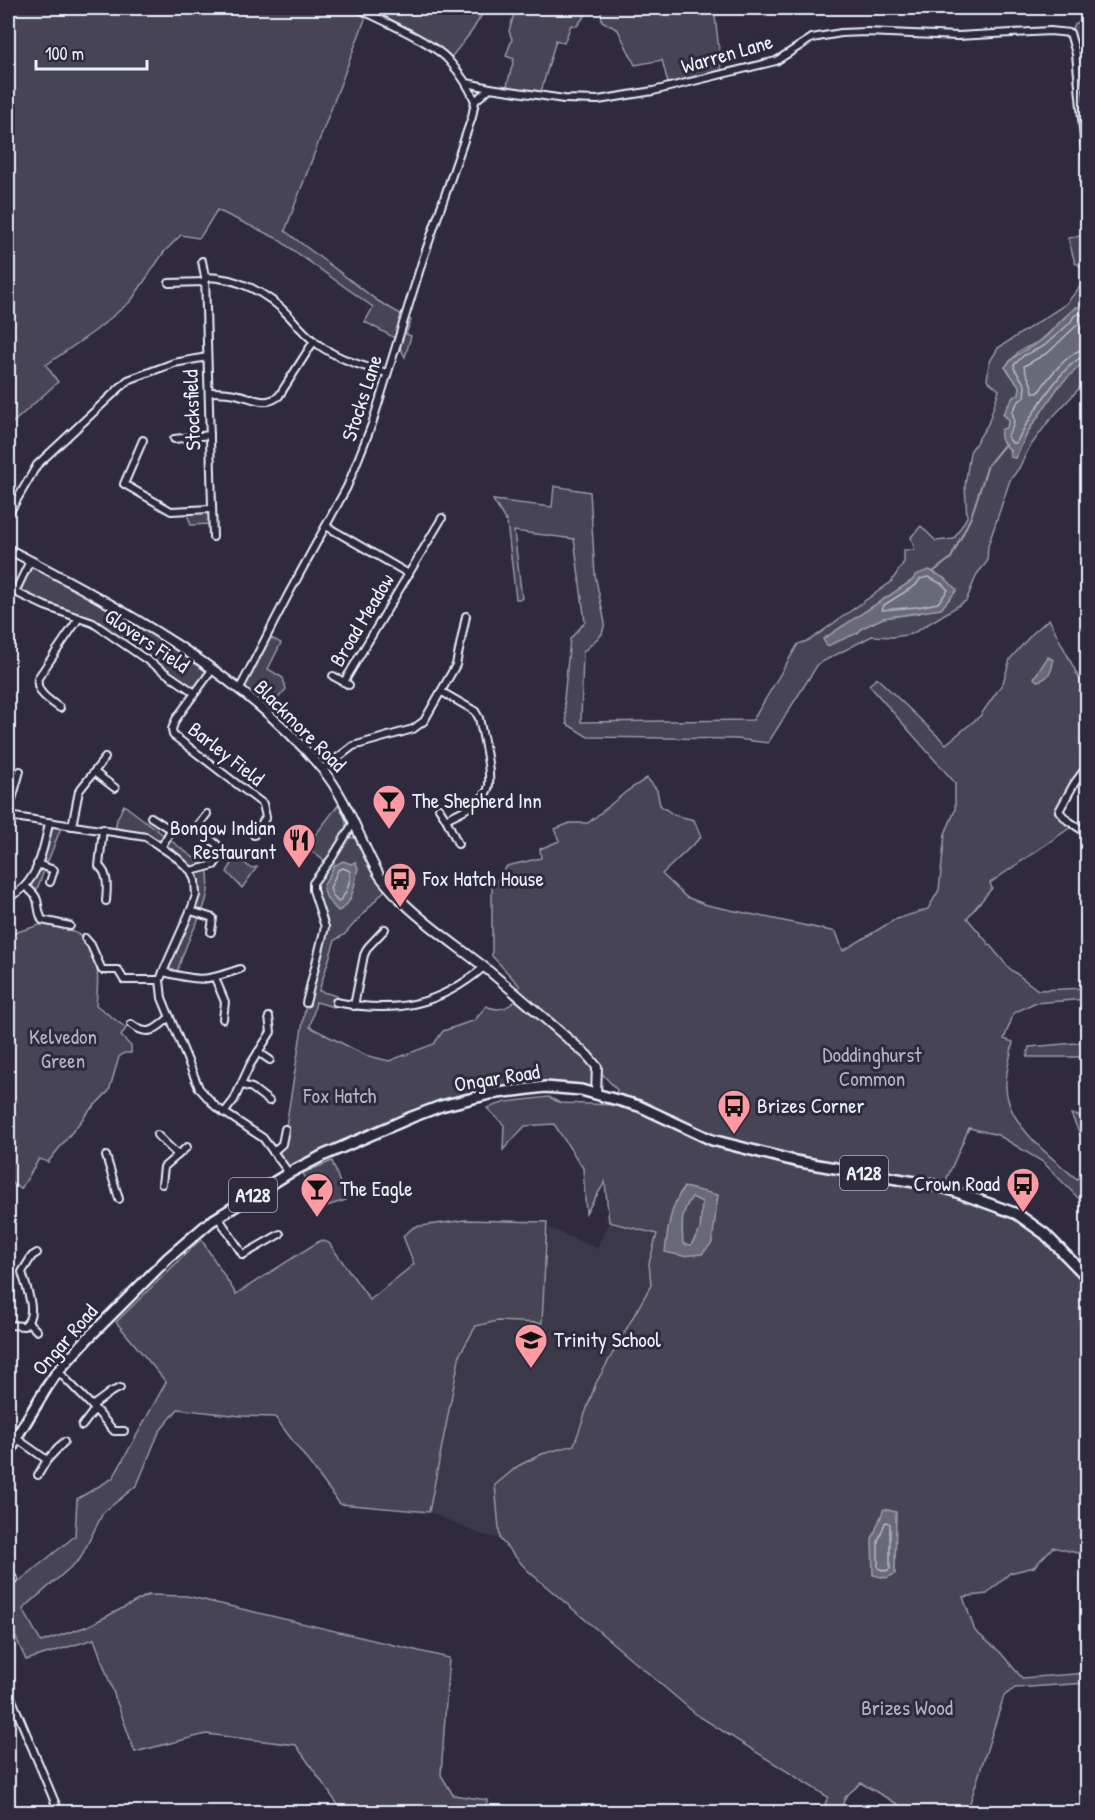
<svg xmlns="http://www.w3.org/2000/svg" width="1095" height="1820" font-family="'Patrick Hand',sans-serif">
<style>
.built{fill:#3b3749}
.green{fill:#464455;stroke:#979aa6;stroke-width:1.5;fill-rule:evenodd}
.water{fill:#696978;stroke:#9c9fab;stroke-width:1.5;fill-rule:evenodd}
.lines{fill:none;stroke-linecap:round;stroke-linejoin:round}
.shore{stroke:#b5bbc5;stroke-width:1.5}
.stream{stroke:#9c9fab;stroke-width:2}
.minor-casing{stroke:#e8f1f8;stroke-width:10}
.tertiary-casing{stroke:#e8f1f8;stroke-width:12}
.primary-casing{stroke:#e8f1f8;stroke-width:14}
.minor{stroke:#2f2a3d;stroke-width:6}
.tertiary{stroke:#2f2a3d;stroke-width:8}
.primary{stroke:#2f2a3d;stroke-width:9}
.labels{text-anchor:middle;stroke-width:6;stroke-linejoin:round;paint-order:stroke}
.shield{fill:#2f2a3d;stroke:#b0b5c0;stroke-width:1.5}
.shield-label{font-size:20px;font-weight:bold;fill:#e8f1f8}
.street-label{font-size:21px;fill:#e8f1f8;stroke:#2f2a3d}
.poi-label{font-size:21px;fill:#e8f1f8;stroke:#2f2a3d;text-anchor:start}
.park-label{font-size:21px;fill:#afb4bf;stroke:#2f2a3d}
</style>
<rect width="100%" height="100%" fill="#2f2a3d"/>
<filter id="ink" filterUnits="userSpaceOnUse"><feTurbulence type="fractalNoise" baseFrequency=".0167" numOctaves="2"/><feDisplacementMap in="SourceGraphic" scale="12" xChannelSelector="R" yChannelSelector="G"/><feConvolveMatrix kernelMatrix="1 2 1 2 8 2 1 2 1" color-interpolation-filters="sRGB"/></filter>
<g filter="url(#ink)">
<path class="built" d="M609 1222 657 1234 649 1263 652 1290 596 1383 574 1445 542 1454 518 1466 495 1485 500 1539 479 1534 429 1512 460 1354 476 1326 497 1321 542 1322 549 1228 597 1248Z"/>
<g class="green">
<path d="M8 8H187L189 9 209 8H486L472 31 449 60 421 41 367 14 285 231 378 301 411 320 406 334 411 336 405 357 395 338 365 322 373 307 276 238 217 210 201 236 198 238 181 235 164 252 131 301 95 331 46 365 58 382 8 427Z"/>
<path d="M516 8H714L722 74 669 87 662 60 635 65 618 30 602 21 601 11 590 9 577 26 571 25 564 43 556 40 540 95 506 89 514 59 506 56 512 39 509 31Z"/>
<path d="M1085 18H1087V181L1076 54 1070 33 1075 24Z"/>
<path d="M1087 235H1088L1087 269 1075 263 1068 238Z"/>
<path d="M1087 278V310L1077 307 1040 341 1019 351 1005 367 1020 387 1019 395 1003 414 1009 420 1007 427 1010 457 1015 458 1029 430 1059 385 1087 359V380L1048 422 1029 448 1019 468 1010 480 988 546 987 562 977 574 966 601 912 634 893 637 872 636 818 664 768 743 737 739 588 737 567 724 564 699 570 639 585 622 574 539 514 531 522 599H516L507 523 493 500 552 507 554 486 590 492 595 575 605 623 602 634 583 652 581 722 753 720 798 644 810 640 891 582 904 562V550H915L911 537 921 526 936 541 954 539 967 517 965 486 970 452 988 424 999 390 987 380 989 363 998 348 1066 304ZM913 580 919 613 883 618 862 628 823 640Z"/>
<path d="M211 509 212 524 191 525 186 511Z"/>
<path d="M30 561 138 621 212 670 195 693 93 623 15 592Z"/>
<path d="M1049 619 1081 682 1087 688V765L1059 811 1074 825 990 883 992 888 967 918 1009 968 1038 990 1087 988V999L1034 1003 1014 1013 1004 1039 1013 1042C1011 1055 1006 1070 1006 1084 1005 1123 1050 1157 1077 1179L1087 1170V1207L1043 1162 998 1135 969 1128 940 1194 970 1197 1017 1214 1081 1272 1087 1270V1551L1077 1553 1053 1547 1034 1567 1010 1573 987 1594 963 1597 975 1631 1000 1652 1022 1678 1087 1673V1683L1015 1688 1004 1696 967 1812H911L861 1783 846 1796 839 1812H822L828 1797 697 1715 527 1570 500 1539 495 1485 518 1466 542 1454 574 1445 596 1383 651 1285 649 1263 657 1234 609 1222 605 1182 586 1213 583 1168 554 1124 525 1126 503 1150 504 1125 487 1108 506 1102 549 1097 560 1103 614 1105 617 1090 597 1068 596 1094 570 1089 463 1100 289 1173 273 1152 284 1138 306 1003 323 933 313 886 327 863 306 847 339 804 346 821 345 837 357 838 384 888V891L344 935 335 940 319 991 337 996 334 1007 316 1002 310 1027 365 1055 389 1061 434 1044 443 1031 475 1020 486 1006C500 1013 509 1007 520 997L519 985 492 956V887L507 866 541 858 540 849 559 841 555 829 570 823H588L627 791 647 778 657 790 660 805 674 815 694 820 701 837 662 874 686 897 707 905 836 932 843 951 894 920 928 909 939 890 945 834 955 810V783L869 685 877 678 946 744 980 716 1003 683 1010 659 1032 634Z"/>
<path d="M267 636 281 643 268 669 283 678 286 689 266 712 239 690Z"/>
<path d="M124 805 207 868C213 893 202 913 191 935 185 948 180 962 176 976L163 972 196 895 190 871 146 837 115 831 117 819Z"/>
<path d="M49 823 62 825 35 894 26 887 33 872Z"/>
<path d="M238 859 251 868 257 867 242 888 227 872 234 860Z"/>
<path d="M43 924C97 929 101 958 96 1005L126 1028 121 1036 131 1046V1053H124L119 1057 109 1091 89 1111 48 1162 39 1159 21 1189 8 1181V939L17 932Z"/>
<path d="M1087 1040V1057H1027L1029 1047 1076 1043Z"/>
<path d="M1071 1114 1087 1118V1150Z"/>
<path d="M332 1161 346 1200 320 1208 303 1173Z"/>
<path d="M465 1220 547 1222 542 1323 497 1321 476 1326 460 1354 429 1512 340 1504 275 1417 241 1416 178 1409 159 1432 137 1485 103 1513 80 1559 23 1609 41 1642 88 1626 148 1595 187 1596 449 1658 441 1775 453 1795 488 1800 482 1812H343L296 1745 206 1734 135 1752 94 1639 26 1660 8 1620V1590L75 1536 77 1499 113 1478 166 1382 116 1322 201 1239 236 1294 321 1240 329 1243 370 1300 414 1264 403 1236 414 1227Z"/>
</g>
<g class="water">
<path d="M1077 307 1087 310V359L1059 386 1029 430 1015 458 1010 457 1011 451C1004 444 999 440 1001 430L1007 427 1009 420 1003 414 1013 397 1019 395 1020 387 1005 367C1018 350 1028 351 1043 339 1055 329 1064 315 1077 307Z"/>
<path d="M929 570 946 579 957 590 941 609 883 618 862 628 858 633 827 646 823 639 913 580 915 575Z"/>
<path d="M1048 657 1053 660C1053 670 1048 680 1037 681L1034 678Z"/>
<path d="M343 861 351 864 355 862 358 868C355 882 353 906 338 911L327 899 323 887 334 866Z"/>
<path d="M684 1187 718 1195 712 1243 702 1254 683 1256 665 1252C668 1228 670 1207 684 1187ZM692 1197 702 1202 700 1230 691 1245 683 1244C682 1225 680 1213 692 1197Z"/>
<path d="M884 1509 896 1512 895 1574 886 1578 873 1575 872 1539Z"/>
</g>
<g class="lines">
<g class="shore">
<path d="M1088 315 1078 314 1074 316 1070 323 1044 346 1023 356 1014 365V368L1025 385 1024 397 1018 402 1012 412C1016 423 1013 428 1007 436L1012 443H1016C1027 422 1065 358 1088 355"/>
<path d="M1088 323H1079L1049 352 1024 366C1025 374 1032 381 1033 392L1038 393C1047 379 1070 349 1088 348"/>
<path d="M928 577 942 584 948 590 938 603 918 607 882 610 884 605 916 585 920 579Z"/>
<path d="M343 868 350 871C351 881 346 896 338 902L333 896 330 888 338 870Z"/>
<path d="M887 1522 890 1524V1569L885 1571 878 1568V1541L885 1523Z"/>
</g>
<path class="stream" d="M933 572 951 558 971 517 988 465 1005 444"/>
<defs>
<g id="minor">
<path d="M357 8C381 20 435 43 450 62 460 73 469 87 475 101"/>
<path d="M467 83 490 88"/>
<path d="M475 101 490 88 564 99 598 100 653 91 776 61 812 38 841 33 866 32 958 36 1050 31 1070 33 1076 54 1088 182"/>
<path d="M202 261 205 277 213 537"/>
<path d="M205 277C237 277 268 293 290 317 298 326 306 335 316 343 337 359 362 366 387 373"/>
<path d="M169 283 205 282"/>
<path d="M210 392C219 392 229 392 239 395 254 398 264 407 279 396L314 341"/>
<path d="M174 439 210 435"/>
<path d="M143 440 124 484 171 511 211 509"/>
<path d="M8 515 37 465 128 380 174 363 207 357"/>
<path d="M326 526 409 574"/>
<path d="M30 561 15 592 45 606 93 623 195 693"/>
<path d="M212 670 176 719 172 729 173 735 263 804 266 817 254 835"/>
<path d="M333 676 344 682"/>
<path d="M349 685 344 682 442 518"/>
<path d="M239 690 288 595 347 487 361 452 372 424 422 262 472 117 475 101"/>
<path d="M442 692 475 711 479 718C482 733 493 775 488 789 483 803 459 812 446 819L458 844"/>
<path d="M60 708C49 700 35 692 38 678L79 618"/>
<path d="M1088 765 1074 784 1059 811 1067 820 1088 834"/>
<path d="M323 769 353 746 413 729 424 721 456 665 466 616"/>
<path d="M94 772 115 788"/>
<path d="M439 808 446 819"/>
<path d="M8 814 20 771"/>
<path d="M8 816 146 837 177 858 191 871 195 881 196 895 192 907 163 972 160 980 162 998 199 1088 216 1107 263 1138 289 1173"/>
<path d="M151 817 171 830 162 846"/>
<path d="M72 826 79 791 105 758"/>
<path d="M103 829 99 866C109 874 107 889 106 901"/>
<path d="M37 864 54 870 50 882"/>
<path d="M191 871 214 865 224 851 197 827 207 814"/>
<path d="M26 887C44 901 34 903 42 920L70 926"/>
<path d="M8 897C36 888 44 849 49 823"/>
<path d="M191 911 213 918 211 932"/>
<path d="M85 938 91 945 102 970H118L124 980H160"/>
<path d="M163 972C201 981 203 982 240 969"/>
<path d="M215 978 225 1002 223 1019"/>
<path d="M336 1002C394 1014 439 1006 484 967"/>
<path d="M306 1003 325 927 313 890V883L332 858 354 822"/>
<path d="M354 1006 364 955 368 947 385 929"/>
<path d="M131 1024C149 1038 156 1029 170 1017"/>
<path d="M258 1052 270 1060"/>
<path d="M242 1085 252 1088 269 1101"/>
<path d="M224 1113 234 1100 250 1065 271 1032 269 1017"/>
<path d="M157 1135 178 1155"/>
<path d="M273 1152 282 1144 285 1129"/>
<path d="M106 1156 119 1199"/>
<path d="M162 1184 164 1167 187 1147"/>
<path d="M218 1217 243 1255 280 1234"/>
<path d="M28 1322 37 1331"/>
<path d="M8 1325 24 1326C39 1314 26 1288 22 1272L32 1256 37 1253"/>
<path d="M58 1371 95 1409 82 1426"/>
<path d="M92 1406 111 1392 120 1388"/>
<path d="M95 1409 114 1431H124"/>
<path d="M16 1438 47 1460 64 1442"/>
<path d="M38 1475 47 1460"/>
<path d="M8 1583 14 1579"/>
<path d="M8 1690 59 1812"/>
</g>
<path id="tertiary" d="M8 549C117 606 243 673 322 769 348 800 359 839 378 873 384 883 393 892 402 901 426 925 456 945 483 966 518 995 552 1025 587 1055L597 1067 596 1094"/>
<path id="primary" d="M8 1458 16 1438 47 1387 58 1371 88 1338 168 1258 210 1222 289 1173 322 1156 412 1117 441 1106 490 1094 545 1087 581 1090 639 1106 712 1140 795 1161 943 1187 1017 1214 1045 1234 1088 1278"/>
</defs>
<use href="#minor" class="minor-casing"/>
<use href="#tertiary" class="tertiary-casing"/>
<use href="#primary" class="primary-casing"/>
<use href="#minor" class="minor"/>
<use href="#tertiary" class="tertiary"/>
<use href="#primary" class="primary"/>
</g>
</g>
<defs>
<symbol id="bar-pin" viewBox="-11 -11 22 30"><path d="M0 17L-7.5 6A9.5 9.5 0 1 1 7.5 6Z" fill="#ff9aa2" stroke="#2f2a3d"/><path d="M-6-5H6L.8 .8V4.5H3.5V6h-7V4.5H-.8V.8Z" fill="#111"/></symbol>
<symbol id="restaurant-pin" viewBox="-11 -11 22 30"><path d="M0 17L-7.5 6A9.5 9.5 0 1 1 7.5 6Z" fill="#ff9aa2" stroke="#2f2a3d"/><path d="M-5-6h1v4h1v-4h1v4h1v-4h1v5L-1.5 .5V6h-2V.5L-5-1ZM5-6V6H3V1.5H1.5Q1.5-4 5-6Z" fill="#111"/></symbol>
<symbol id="bus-pin" viewBox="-11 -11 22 30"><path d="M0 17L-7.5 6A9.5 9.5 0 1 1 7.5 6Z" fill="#ff9aa2" stroke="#2f2a3d"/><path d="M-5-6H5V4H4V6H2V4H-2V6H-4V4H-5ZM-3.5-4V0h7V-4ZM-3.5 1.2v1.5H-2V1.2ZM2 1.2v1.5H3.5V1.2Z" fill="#111"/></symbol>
<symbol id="school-pin" viewBox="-11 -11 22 30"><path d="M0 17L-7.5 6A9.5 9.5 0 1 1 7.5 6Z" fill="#ff9aa2" stroke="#2f2a3d"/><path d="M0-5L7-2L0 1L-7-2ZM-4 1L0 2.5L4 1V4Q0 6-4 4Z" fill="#111"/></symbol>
</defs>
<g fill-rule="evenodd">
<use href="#bar-pin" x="370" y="782" width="38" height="52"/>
<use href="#restaurant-pin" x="280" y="821" width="38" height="52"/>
<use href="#bus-pin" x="381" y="860" width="38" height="52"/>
<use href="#bus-pin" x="715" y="1087" width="38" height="52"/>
<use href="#bus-pin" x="1004" y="1165" width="38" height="52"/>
<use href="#bar-pin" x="298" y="1170" width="38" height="52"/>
<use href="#school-pin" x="512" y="1321" width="38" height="52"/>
</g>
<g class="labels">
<g class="shield">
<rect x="840" y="1156" width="48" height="34" rx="4.5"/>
<rect x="229" y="1178" width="48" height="34" rx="4.5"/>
</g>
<g class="shield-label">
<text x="864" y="1180">A128</text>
<text x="253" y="1202">A128</text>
</g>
<g class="street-label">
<text transform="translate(727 54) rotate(-16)" y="7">Warren Lane</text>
<text transform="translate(362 398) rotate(-72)" y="7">Stocks Lane</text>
<text transform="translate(192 410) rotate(-92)" y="7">Stocksfield</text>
<text transform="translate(362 620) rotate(-59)" y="7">Broad Meadow</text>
<text transform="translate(147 641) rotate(34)" y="7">Glovers Field</text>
<text transform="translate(300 726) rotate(45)" y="7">Blackmore Road</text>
<text transform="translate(226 754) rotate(38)" y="7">Barley Field</text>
<text transform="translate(497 1078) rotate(-9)" y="7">Ongar Road</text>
<text transform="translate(65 1340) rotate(-49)" y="7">Ongar Road</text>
</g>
<g class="poi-label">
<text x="412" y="808">The Shepherd Inn</text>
<text x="276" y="835" text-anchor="end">Bongow Indian<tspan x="276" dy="24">Restaurant</tspan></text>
<text x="423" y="886">Fox Hatch House</text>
<text x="757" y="1113">Brizes Corner</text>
<text x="1000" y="1191" text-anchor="end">Crown Road</text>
<text x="340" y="1196">The Eagle</text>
<text x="554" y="1347">Trinity School</text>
</g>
<g class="park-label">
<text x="63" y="1044">Kelvedon<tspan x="63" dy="24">Green</tspan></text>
<text x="872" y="1062">Doddinghurst<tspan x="872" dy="24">Common</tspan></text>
<text x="340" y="1103">Fox Hatch</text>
<text x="907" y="1715">Brizes Wood</text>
</g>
</g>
<rect width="1095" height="1820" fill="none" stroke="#2f2a3d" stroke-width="30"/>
<rect x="15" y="15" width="1065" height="1790" fill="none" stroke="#e8f1f8" stroke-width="2" filter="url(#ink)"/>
<path d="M36 60v9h111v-9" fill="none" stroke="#e8f1f8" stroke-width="3"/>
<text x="45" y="60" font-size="18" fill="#e8f1f8" stroke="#2f2a3d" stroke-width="4.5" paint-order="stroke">100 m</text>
</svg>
